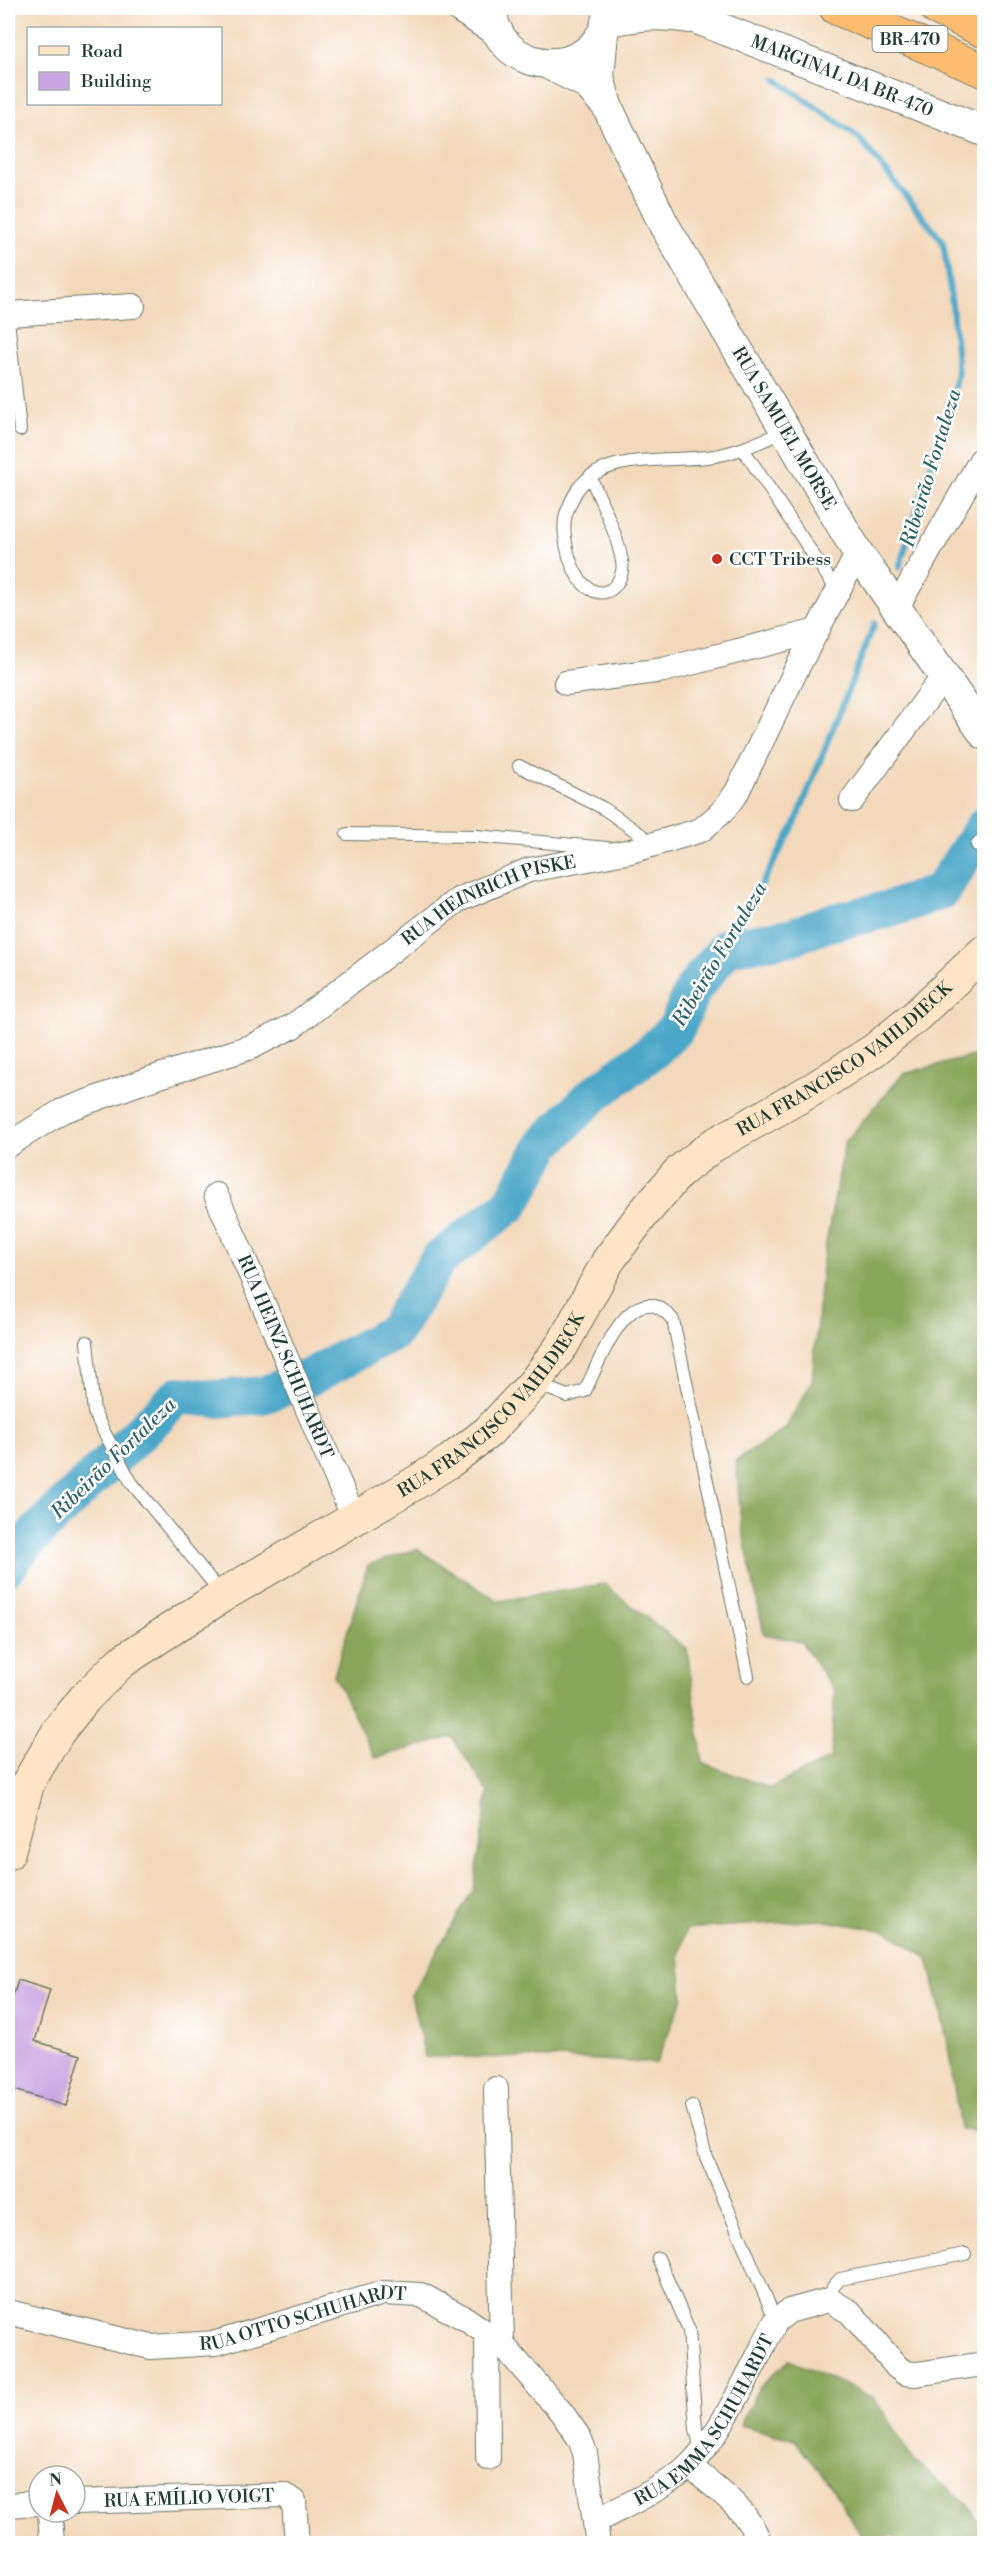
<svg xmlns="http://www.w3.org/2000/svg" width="992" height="2551" font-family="'Libre Bodoni',serif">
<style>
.forest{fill:#89a65a;stroke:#547247;stroke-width:1.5}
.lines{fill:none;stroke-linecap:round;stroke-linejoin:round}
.stream{stroke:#48a6c7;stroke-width:6}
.river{stroke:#48a6c7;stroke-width:38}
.building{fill:#caa7e3}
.service-casing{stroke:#697463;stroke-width:14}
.minor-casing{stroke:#697463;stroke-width:26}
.tertiary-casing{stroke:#697463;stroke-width:32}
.secondary-casing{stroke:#697463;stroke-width:35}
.motorway-casing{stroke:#697463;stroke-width:35}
.service{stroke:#fff;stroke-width:12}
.minor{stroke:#fff;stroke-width:24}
.tertiary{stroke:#fff;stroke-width:30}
.secondary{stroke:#ffe4c6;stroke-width:33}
.motorway{stroke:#febc70;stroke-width:33}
.poi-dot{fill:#c8321e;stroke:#fff;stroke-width:2}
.labels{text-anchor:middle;stroke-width:5;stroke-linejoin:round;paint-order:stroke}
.shield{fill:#fff;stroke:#627771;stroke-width:1.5}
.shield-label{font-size:16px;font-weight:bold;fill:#1f3d34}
.street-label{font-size:18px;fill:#1f3d34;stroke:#fff}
.poi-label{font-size:18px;fill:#1f3d34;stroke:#fff;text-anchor:start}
.water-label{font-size:20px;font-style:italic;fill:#2d6267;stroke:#fff}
</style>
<rect width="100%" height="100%" fill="#fff"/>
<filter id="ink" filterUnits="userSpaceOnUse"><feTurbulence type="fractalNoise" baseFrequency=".0167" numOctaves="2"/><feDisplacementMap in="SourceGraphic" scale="12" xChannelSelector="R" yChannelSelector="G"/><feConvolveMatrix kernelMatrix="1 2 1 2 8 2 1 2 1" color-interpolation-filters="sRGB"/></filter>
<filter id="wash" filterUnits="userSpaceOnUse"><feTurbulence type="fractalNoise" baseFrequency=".008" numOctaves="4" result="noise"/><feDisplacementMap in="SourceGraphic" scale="24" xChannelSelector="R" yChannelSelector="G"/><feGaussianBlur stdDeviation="1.35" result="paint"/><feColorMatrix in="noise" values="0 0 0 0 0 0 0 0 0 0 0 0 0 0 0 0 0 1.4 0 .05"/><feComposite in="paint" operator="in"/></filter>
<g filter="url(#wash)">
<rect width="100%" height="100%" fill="#f3d9bb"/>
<g class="forest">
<path d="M984 1053V2130L960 2129 947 2039 928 1958 887 1931 820 1920 686 1929 679 1955 683 1997 656 2063 558 2058 425 2057 411 1995 474 1889 488 1792 452 1737 375 1758 334 1675 368 1565 417 1549 498 1601 604 1584 687 1649 703 1763 770 1788 831 1758 835 1691 801 1642 764 1634 741 1523 736 1461 785 1429 812 1381 822 1265 845 1142 903 1074Z"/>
<path d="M789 2360 874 2398 914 2461 968 2505 984 2530V2543H901L893 2535 865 2542 830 2485 795 2440 740 2425 758 2389Z"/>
</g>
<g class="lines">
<g class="stream">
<path d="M777 80 858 137 943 242 952 305 958 375 899 568"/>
<path d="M727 947 795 824 875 623"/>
</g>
<path class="river" d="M8 1566 15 1555 43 1526 179 1395 216 1399 263 1395 310 1377 394 1332 438 1260 511 1204 545 1143 593 1095 653 1051 677 1027 693 989 727 947 791 937 829 923 894 908 941 891 984 826"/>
</g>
<g id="blocks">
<path class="building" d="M18 1980 50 1990 35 2041 81 2055 66 2106 8 2088V2014Z"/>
</g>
</g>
<g filter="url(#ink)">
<use href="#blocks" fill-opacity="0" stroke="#697463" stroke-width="1.5"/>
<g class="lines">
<defs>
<g id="service">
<path d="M8 320 20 430"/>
<path d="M743 449 838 592"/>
<path d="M590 476C602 504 616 530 622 561 625 577 612 598 594 591 571 582 560 534 566 514 569 506 574 495 578 489 604 452 668 462 707 457 734 454 760 442 785 431"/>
<path d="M519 766 603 808 653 843"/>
<path d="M347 834 476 836 607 848"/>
<path d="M977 845 984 838"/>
<path d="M87 1342 94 1412 102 1428 131 1482 222 1594"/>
<path d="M535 1383 567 1396 585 1391C600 1361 632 1269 673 1320L748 1676"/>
<path d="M692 2106 706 2157 776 2321"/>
<path d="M658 2258 689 2330 696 2429 701 2450"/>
<path d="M829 2300 833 2287 840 2279 965 2254"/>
</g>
<g id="minor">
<path d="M8 314 133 306"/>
<path d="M897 607 981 460 984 463"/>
<path d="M566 683 663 670 817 631"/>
<path d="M852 800 943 677"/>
<path id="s1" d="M8 1145 62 1111 147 1080 251 1047 293 1026 458 900 529 870 631 851 701 830 722 812 737 792 797 668 858 553"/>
<path id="s2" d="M216 1195C264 1302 307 1410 354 1518"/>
<path d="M496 2089 502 2344"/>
<path id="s3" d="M8 2312 151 2347 216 2343 383 2293 421 2295 466 2319 502 2344 562 2413 580 2439 585 2453 598 2544"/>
<path d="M487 2333 488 2458"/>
<path d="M689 2466C716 2488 748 2509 760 2544"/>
<path id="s4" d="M75 2502 283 2495 294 2501 297 2544"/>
<path d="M8 2505 39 2503"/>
<path d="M50 2512 52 2544"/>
<path id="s5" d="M596 2521C622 2507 652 2494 677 2476 717 2448 752 2366 776 2321L789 2311 829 2300 850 2312 897 2367 905 2373 916 2374 984 2364"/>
</g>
<g id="tertiary">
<path d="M461 8 498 32"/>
<path d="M492 8C492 62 565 83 597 41 604 32 610 19 609 8"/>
<path id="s6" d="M669 8 984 131"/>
<path d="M606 22C636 15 660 13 690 18"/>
<path d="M550 65 586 83 607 106 599 77 603 33"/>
<path id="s7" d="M607 106 664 225 858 553 984 734"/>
</g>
<g id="secondary">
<path id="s8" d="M8 1853 28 1783 58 1732 85 1698 121 1662 223 1595 412 1485 450 1461 488 1432 534 1383 563 1344 608 1261 642 1215 679 1172 712 1146 815 1088 873 1051 915 1017 984 952"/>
</g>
<g id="motorway">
<path d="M836 8 984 71"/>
<path d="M936 8 984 31"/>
</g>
</defs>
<use href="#service" class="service-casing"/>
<use href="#minor" class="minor-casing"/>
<use href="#tertiary" class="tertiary-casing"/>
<use href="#secondary" class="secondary-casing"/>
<use href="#motorway" class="motorway-casing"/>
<use href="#service" class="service"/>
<use href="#minor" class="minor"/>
<use href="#tertiary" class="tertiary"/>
<use href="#secondary" class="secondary"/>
<use href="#motorway" class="motorway"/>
</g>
</g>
<circle class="poi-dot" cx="717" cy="559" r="6"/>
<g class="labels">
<rect class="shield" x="872.5" y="26" width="75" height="26" rx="4.5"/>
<g class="shield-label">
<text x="910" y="45">BR-470</text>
</g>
<g class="street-label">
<text dy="6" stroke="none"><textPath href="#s6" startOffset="186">MARGINAL DA BR-470</textPath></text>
<text dy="6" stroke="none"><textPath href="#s7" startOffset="368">RUA SAMUEL MORSE</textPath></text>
<text dy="6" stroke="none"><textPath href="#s1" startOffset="546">RUA HEINRICH PISKE</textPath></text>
<text dy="6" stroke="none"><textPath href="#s8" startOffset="1185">RUA FRANCISCO VAHLDIECK</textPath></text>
<text dy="6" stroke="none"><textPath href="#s2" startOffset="176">RUA HEINZ SCHUHARDT</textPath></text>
<text dy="6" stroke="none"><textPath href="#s8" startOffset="681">RUA FRANCISCO VAHLDIECK</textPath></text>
<text dy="6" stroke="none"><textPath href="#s3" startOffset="303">RUA OTTO SCHUHARDT</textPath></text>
<text dy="6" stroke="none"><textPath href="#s5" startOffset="153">RUA EMMA SCHUHARDT</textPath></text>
<text dy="6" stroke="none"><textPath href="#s4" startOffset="114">RUA EMÍLIO VOIGT</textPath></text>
</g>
<g class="poi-label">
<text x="729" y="565">CCT Tribess</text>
</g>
<g class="water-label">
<text transform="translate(930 468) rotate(-73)" y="7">Ribeirão Fortaleza</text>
<text transform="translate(719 954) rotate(-59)" y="7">Ribeirão Fortaleza</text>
<text transform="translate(113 1458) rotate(-44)" y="7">Ribeirão Fortaleza</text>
</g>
</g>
<rect width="992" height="2551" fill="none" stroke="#fff" stroke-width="30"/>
<rect x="27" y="27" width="195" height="78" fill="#ffffff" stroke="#a5b1ae" stroke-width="1.5"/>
<rect x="39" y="46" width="30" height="9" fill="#ffe4c6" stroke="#a5b1ae" stroke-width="1.5"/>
<text x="81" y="57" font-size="18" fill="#1f3d34">Road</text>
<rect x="39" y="72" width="30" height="18" fill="#caa7e3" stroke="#a5b1ae" stroke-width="1.5"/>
<text x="81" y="87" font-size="18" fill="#1f3d34">Building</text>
<g transform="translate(57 2494) rotate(354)"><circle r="28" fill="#ffffff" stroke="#a5b1ae" stroke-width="1.5"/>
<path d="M0-4.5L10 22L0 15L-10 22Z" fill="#c8321e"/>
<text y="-9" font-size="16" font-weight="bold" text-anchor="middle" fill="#1f3d34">N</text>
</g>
</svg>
